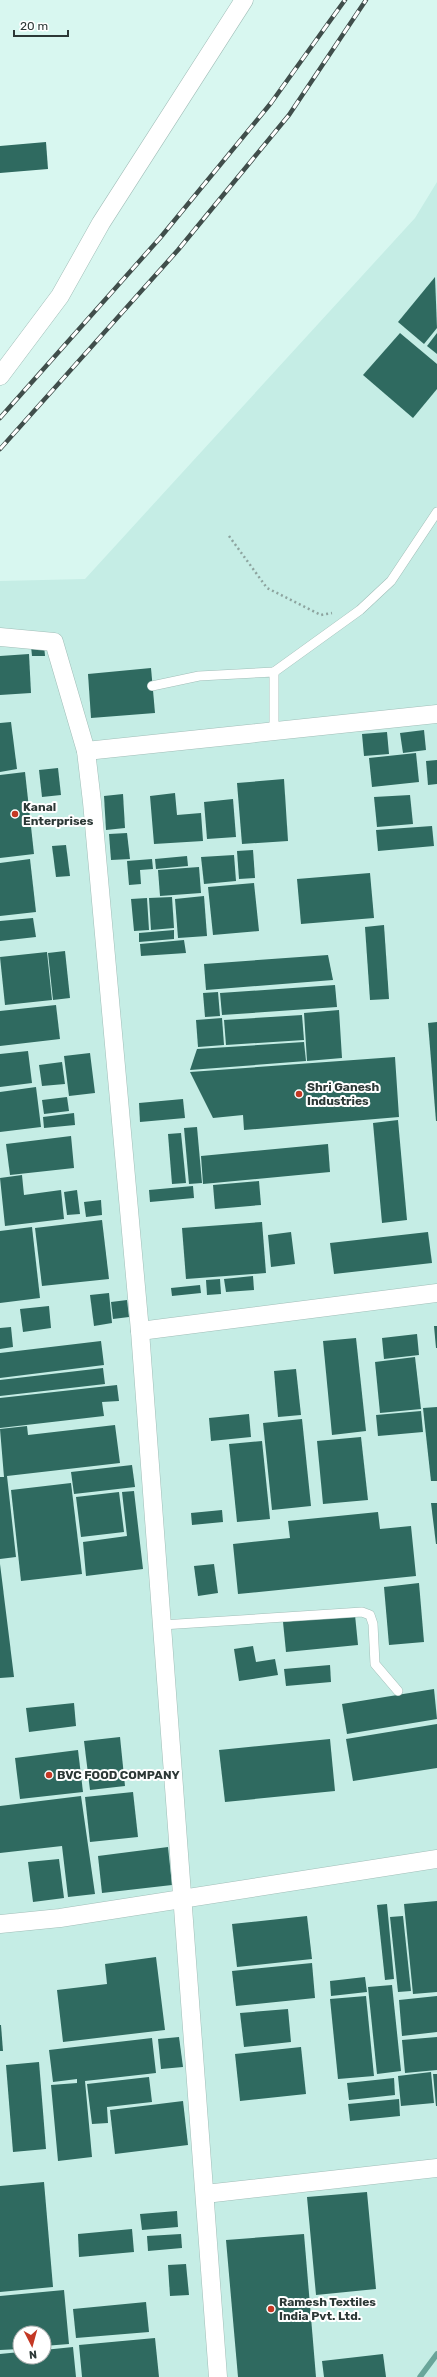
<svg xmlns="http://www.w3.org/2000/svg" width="437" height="2377" font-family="Rubik,sans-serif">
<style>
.built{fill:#c5ede5;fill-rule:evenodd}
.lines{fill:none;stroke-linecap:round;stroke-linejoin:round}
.stream{stroke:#69a59a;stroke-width:5.5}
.building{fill:#2f6a60}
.lane-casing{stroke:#a1beb8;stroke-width:10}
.street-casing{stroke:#a1beb8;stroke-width:19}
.path{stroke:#8da49f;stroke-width:2.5;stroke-dasharray:2 3;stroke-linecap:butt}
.lane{stroke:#fff;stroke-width:9}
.street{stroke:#fff;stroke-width:18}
.rail-casing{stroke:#404e4b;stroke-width:4.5}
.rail{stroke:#fff;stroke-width:3;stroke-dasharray:9;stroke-linecap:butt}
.poi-dot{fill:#c43824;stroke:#fff;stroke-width:1.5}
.labels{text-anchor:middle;stroke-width:4;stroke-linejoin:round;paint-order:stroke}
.poi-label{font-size:12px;font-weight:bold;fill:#2c3836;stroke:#fff;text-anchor:start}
</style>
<rect width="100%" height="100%" fill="#d8f7f0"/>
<path class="built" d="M437 182V2377H0V581L85 579 415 218ZM20 2333H44V2357H20Z"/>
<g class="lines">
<path class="stream" d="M420 2377 437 2354"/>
</g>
<g class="building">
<path d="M46 142 48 169 0 173V146Z"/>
<path d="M435 277 437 328 424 344 398 322Z"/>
<path d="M400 333 437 364V389L413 418 363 375Z"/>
<path d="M437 333V354L427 346Z"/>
<path d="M44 645 45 656H32L31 646Z"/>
<path d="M29 654 31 693 0 695V656Z"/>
<path d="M151 668 155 713 91 718 88 674Z"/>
<path d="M11 722 17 769 0 772V723Z"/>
<path d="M424 730 426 750 403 753 400 733Z"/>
<path d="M387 732 389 754 364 756 362 734Z"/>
<path d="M416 753 419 782 372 787 369 758Z"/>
<path d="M437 760V784L428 785 426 761Z"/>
<path d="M58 768 61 795 42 797 39 770Z"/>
<path d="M25 772 34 854 0 858V775Z"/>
<path d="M284 779 288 841 242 844 237 783Z"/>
<path d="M175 793 177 815 201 813 203 841 154 844 150 796Z"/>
<path d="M123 794 125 828 106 830 104 796Z"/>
<path d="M410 795 413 824 377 827 374 797Z"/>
<path d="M233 799 236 837 207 839 204 802Z"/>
<path d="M432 826 434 846 378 851 376 830Z"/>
<path d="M127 833 130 859 111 860 109 834Z"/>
<path d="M66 845 70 876 56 877 52 846Z"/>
<path d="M253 850 255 878 239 879 237 851Z"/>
<path d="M234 855 236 881 204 884 201 857Z"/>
<path d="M187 856 188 866 156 869 155 859Z"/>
<path d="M30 859 36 912 0 916V863Z"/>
<path d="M152 859 153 869 140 870 141 884 129 885 127 861Z"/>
<path d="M199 867 201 893 160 896 158 870Z"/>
<path d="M370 873 374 918 301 924 297 879Z"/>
<path d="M254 883 259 931 213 935 208 887Z"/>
<path d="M204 896 207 936 178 938 175 899Z"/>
<path d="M172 897 174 928 151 930 149 898Z"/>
<path d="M147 898 149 930 134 931 131 899Z"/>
<path d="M33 918 36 937 0 941V921Z"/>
<path d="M384 925 389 999 370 1000 365 927Z"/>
<path d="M174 930V939L139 942V933Z"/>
<path d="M184 940 186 953 141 956 140 944Z"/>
<path d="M65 951 70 998 53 1000 48 953Z"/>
<path d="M47 952 52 1000 5 1005 0 957Z"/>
<path d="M328 955 333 980 206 990 204 964Z"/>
<path d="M335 985 337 1007 222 1015 220 993Z"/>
<path d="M218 992 220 1016 205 1017 203 993Z"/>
<path d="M56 1005 60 1039 0 1046V1011Z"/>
<path d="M339 1010 342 1058 307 1061 304 1013Z"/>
<path d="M302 1015 304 1040 226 1045 224 1020Z"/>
<path d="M222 1018 224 1045 198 1047 196 1020Z"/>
<path d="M437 1022V1121H436L428 1023Z"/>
<path d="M304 1042 306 1061 190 1070 197 1049Z"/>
<path d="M28 1051 32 1083 0 1087V1054Z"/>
<path d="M90 1053 95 1093 69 1096 64 1056Z"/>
<path d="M395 1057 399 1117 244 1130 243 1115 213 1118 190 1072Z"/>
<path d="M62 1062 65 1084 42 1086 39 1065Z"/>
<path d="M36 1087 41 1127 0 1132V1092Z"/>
<path d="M67 1097 69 1111 44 1114 42 1100Z"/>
<path d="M183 1099 185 1118 140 1122 139 1103Z"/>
<path d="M74 1113 75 1125 44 1128 43 1117Z"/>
<path d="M398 1120 407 1220 382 1223 373 1123Z"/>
<path d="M197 1127 202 1183 189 1184 184 1128Z"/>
<path d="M181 1133 186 1183 172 1184 168 1134Z"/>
<path d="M71 1136 74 1168 10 1175 6 1144Z"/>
<path d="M328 1144 330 1172 203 1184 201 1156Z"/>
<path d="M22 1175 24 1195 61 1190 64 1219 5 1226 0 1178Z"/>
<path d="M259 1181 261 1205 215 1209 213 1185Z"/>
<path d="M193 1186 194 1198 150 1202 149 1190Z"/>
<path d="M77 1190 80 1214 67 1215 64 1192Z"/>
<path d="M101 1200 102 1215 86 1217 84 1202Z"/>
<path d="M102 1220 109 1279 42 1286 35 1228Z"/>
<path d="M262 1222 266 1273 186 1279 182 1228Z"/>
<path d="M32 1227 40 1298 0 1303V1231Z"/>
<path d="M291 1232 295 1264 271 1267 268 1235Z"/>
<path d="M428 1232 432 1263 334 1274 330 1243Z"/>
<path d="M253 1276 254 1290 226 1292 224 1279Z"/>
<path d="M220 1279 221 1294 207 1295 206 1280Z"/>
<path d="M200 1285 201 1293 172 1296 171 1288Z"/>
<path d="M109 1293 112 1323 94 1326 90 1295Z"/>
<path d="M127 1300 129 1317 113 1319 111 1302Z"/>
<path d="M49 1306 51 1328 23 1332 20 1309Z"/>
<path d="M434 1326H437V1348H436Z"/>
<path d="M11 1327 13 1347 0 1349V1328Z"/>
<path d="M417 1334 419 1355 384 1359 382 1338Z"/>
<path d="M356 1338 366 1431 332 1435 323 1341Z"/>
<path d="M101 1341 104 1365 0 1378V1353Z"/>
<path d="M415 1357 421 1409 380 1413 375 1362Z"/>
<path d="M103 1368 105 1384 0 1396V1380Z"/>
<path d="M296 1369 301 1415 278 1417 274 1371Z"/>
<path d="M117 1385 119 1401 102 1402 104 1416 0 1428V1398Z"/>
<path d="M437 1407V1481H431L423 1408Z"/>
<path d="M421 1411 423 1432 378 1436 376 1415Z"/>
<path d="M249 1414 251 1437 211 1441 209 1418Z"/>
<path d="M302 1419 311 1506 272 1510 263 1423Z"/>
<path d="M115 1425 120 1463 7 1476 16 1557 0 1559V1477H4L0 1429 27 1426 28 1435Z"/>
<path d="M361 1437 368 1500 323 1504 317 1441Z"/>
<path d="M262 1441 270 1519 237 1522 229 1444Z"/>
<path d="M132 1465 135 1487 74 1494 71 1472Z"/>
<path d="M71 1483 82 1574 21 1581 11 1490Z"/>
<path d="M134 1491 143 1569 86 1576 83 1542 127 1536 122 1492Z"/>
<path d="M119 1492 124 1532 81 1537 76 1497Z"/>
<path d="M431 1503H437V1544H436Z"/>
<path d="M222 1510 223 1522 192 1525 191 1513Z"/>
<path d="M378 1512 380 1529 411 1526 416 1576 238 1594 233 1544 290 1538 288 1521Z"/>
<path d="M0 1564 14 1677 0 1678Z"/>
<path d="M214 1564 218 1593 198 1596 194 1566Z"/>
<path d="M419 1583 424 1642 389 1645 384 1587Z"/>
<path d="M355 1615 358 1645 286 1652 283 1622Z"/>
<path d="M253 1646 256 1662 275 1659 278 1675 239 1681 234 1649Z"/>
<path d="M330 1665 331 1682 286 1686 284 1669Z"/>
<path d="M434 1689 437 1719 347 1734 342 1704Z"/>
<path d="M74 1703 76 1726 29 1732 26 1708Z"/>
<path d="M437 1724V1768L353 1781 346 1739Z"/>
<path d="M120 1737 125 1786 90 1790 84 1741Z"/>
<path d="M330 1739 335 1791 225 1802 219 1750Z"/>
<path d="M78 1750 83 1792 20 1799 15 1758Z"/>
<path d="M133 1792 138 1837 90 1842 85 1797Z"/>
<path d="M81 1796 95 1894 68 1897 62 1846 0 1853V1806Z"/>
<path d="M168 1847 172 1885 102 1893 98 1856Z"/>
<path d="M59 1859 64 1898 33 1902 28 1862Z"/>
<path d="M437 1901V1992L413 1994 404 1904Z"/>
<path d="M387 1904 394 1979 385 1980 377 1905Z"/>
<path d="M307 1916 312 1959 237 1967 232 1924Z"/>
<path d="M403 1916 411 1991 398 1992 390 1917Z"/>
<path d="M156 1957 165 2030 63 2042 57 1990 107 1984 105 1964Z"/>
<path d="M312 1963 315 1998 236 2006 232 1971Z"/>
<path d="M365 1977 367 1992 331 1996 330 1981Z"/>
<path d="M392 1985 401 2071 377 2074 368 1987Z"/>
<path d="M366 1996 374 2076 338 2079 330 1999Z"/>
<path d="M437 1996V2032L402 2036 399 2000Z"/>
<path d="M288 2009 291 2042 244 2047 240 2013Z"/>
<path d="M0 2025H1L3 2051H0Z"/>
<path d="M179 2037 183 2067 161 2069 158 2039Z"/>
<path d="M437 2037V2070L405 2073 402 2040Z"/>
<path d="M152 2038 156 2073 85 2081 92 2157 58 2161 51 2085 77 2083V2079L53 2082 49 2050Z"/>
<path d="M301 2047 306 2094 240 2101 235 2054Z"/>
<path d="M39 2062 46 2149 13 2152 6 2065Z"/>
<path d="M431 2072 434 2103 401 2106 398 2076Z"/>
<path d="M433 2074H437V2106H436Z"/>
<path d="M149 2077 152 2102 107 2107 108 2123 92 2124 87 2084Z"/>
<path d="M394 2078 395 2095 349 2100 347 2083Z"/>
<path d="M399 2099 400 2116 350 2121 348 2104Z"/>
<path d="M183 2101 188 2145 115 2154 110 2110Z"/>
<path d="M44 2182 53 2287 0 2292V2186Z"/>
<path d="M367 2192 376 2289 316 2295 307 2197Z"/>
<path d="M177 2211 178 2227 142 2230 140 2214Z"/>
<path d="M132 2229 134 2252 79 2257 78 2234Z"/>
<path d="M181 2234 182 2248 148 2251 147 2236Z"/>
<path d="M304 2234 316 2377H238L226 2240Z"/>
<path d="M186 2264 189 2295 170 2296 168 2265Z"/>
<path d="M64 2290 69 2344 44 2346V2333H20V2349L0 2350V2296Z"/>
<path d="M146 2302 149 2332 76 2338 73 2309Z"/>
<path d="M155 2338 159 2377H82L79 2345Z"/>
<path d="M73 2347 76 2377H0V2354L20 2352V2357H44V2350Z"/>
<path d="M383 2354 386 2377H324L322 2361Z"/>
</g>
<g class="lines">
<defs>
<g id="lane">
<path d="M274 672 360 610 391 581 437 512"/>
<path d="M152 686 199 676 274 672V732"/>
<path d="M162 1625 362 1612 370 1615 373 1624 375 1664 398 1691"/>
</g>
<g id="street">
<path d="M0 376 60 296 101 223 244 0"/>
<path d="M0 637 54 642 86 751 92 802 140 1331 218 2377"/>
<path d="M86 751 437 714"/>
<path d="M140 1331 437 1293"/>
<path d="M0 1924 60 1918 437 1859"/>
<path d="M205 2194 437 2168"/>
</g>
</defs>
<use href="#lane" class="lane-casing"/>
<use href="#street" class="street-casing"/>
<path class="path" d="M229 536 267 588 321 615 332 613"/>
<use href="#lane" class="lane"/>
<use href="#street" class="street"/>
<defs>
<g id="rail">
<path d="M0 418 160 238 271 103 345 0"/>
<path d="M0 449 178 250 289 115 366 0"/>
</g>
</defs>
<use href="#rail" class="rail-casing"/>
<use href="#rail" class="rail"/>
</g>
<g class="poi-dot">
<circle cx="15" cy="814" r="4"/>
<circle cx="299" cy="1094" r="4"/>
<circle cx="49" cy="1775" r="4"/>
<circle cx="271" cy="2309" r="4"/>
</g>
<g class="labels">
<g class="poi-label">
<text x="23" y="811">Kanal<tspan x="23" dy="14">Enterprises</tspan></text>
<text x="307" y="1091">Shri Ganesh<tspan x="307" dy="14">Industries</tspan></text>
<text x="57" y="1779">BVC FOOD COMPANY</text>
<text x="279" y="2306">Ramesh Textiles<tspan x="279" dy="14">India Pvt. Ltd.</tspan></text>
</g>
</g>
<g transform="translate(32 2345) rotate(174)"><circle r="19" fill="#ffffff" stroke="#abafaf"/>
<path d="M0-3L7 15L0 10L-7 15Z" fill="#c43824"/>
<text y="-6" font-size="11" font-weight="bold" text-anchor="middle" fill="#2c3836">N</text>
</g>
<path d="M14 30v6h54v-6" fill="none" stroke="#2c3836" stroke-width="2"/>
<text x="20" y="30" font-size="12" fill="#2c3836" stroke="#ffffff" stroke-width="3" paint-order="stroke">20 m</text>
</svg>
